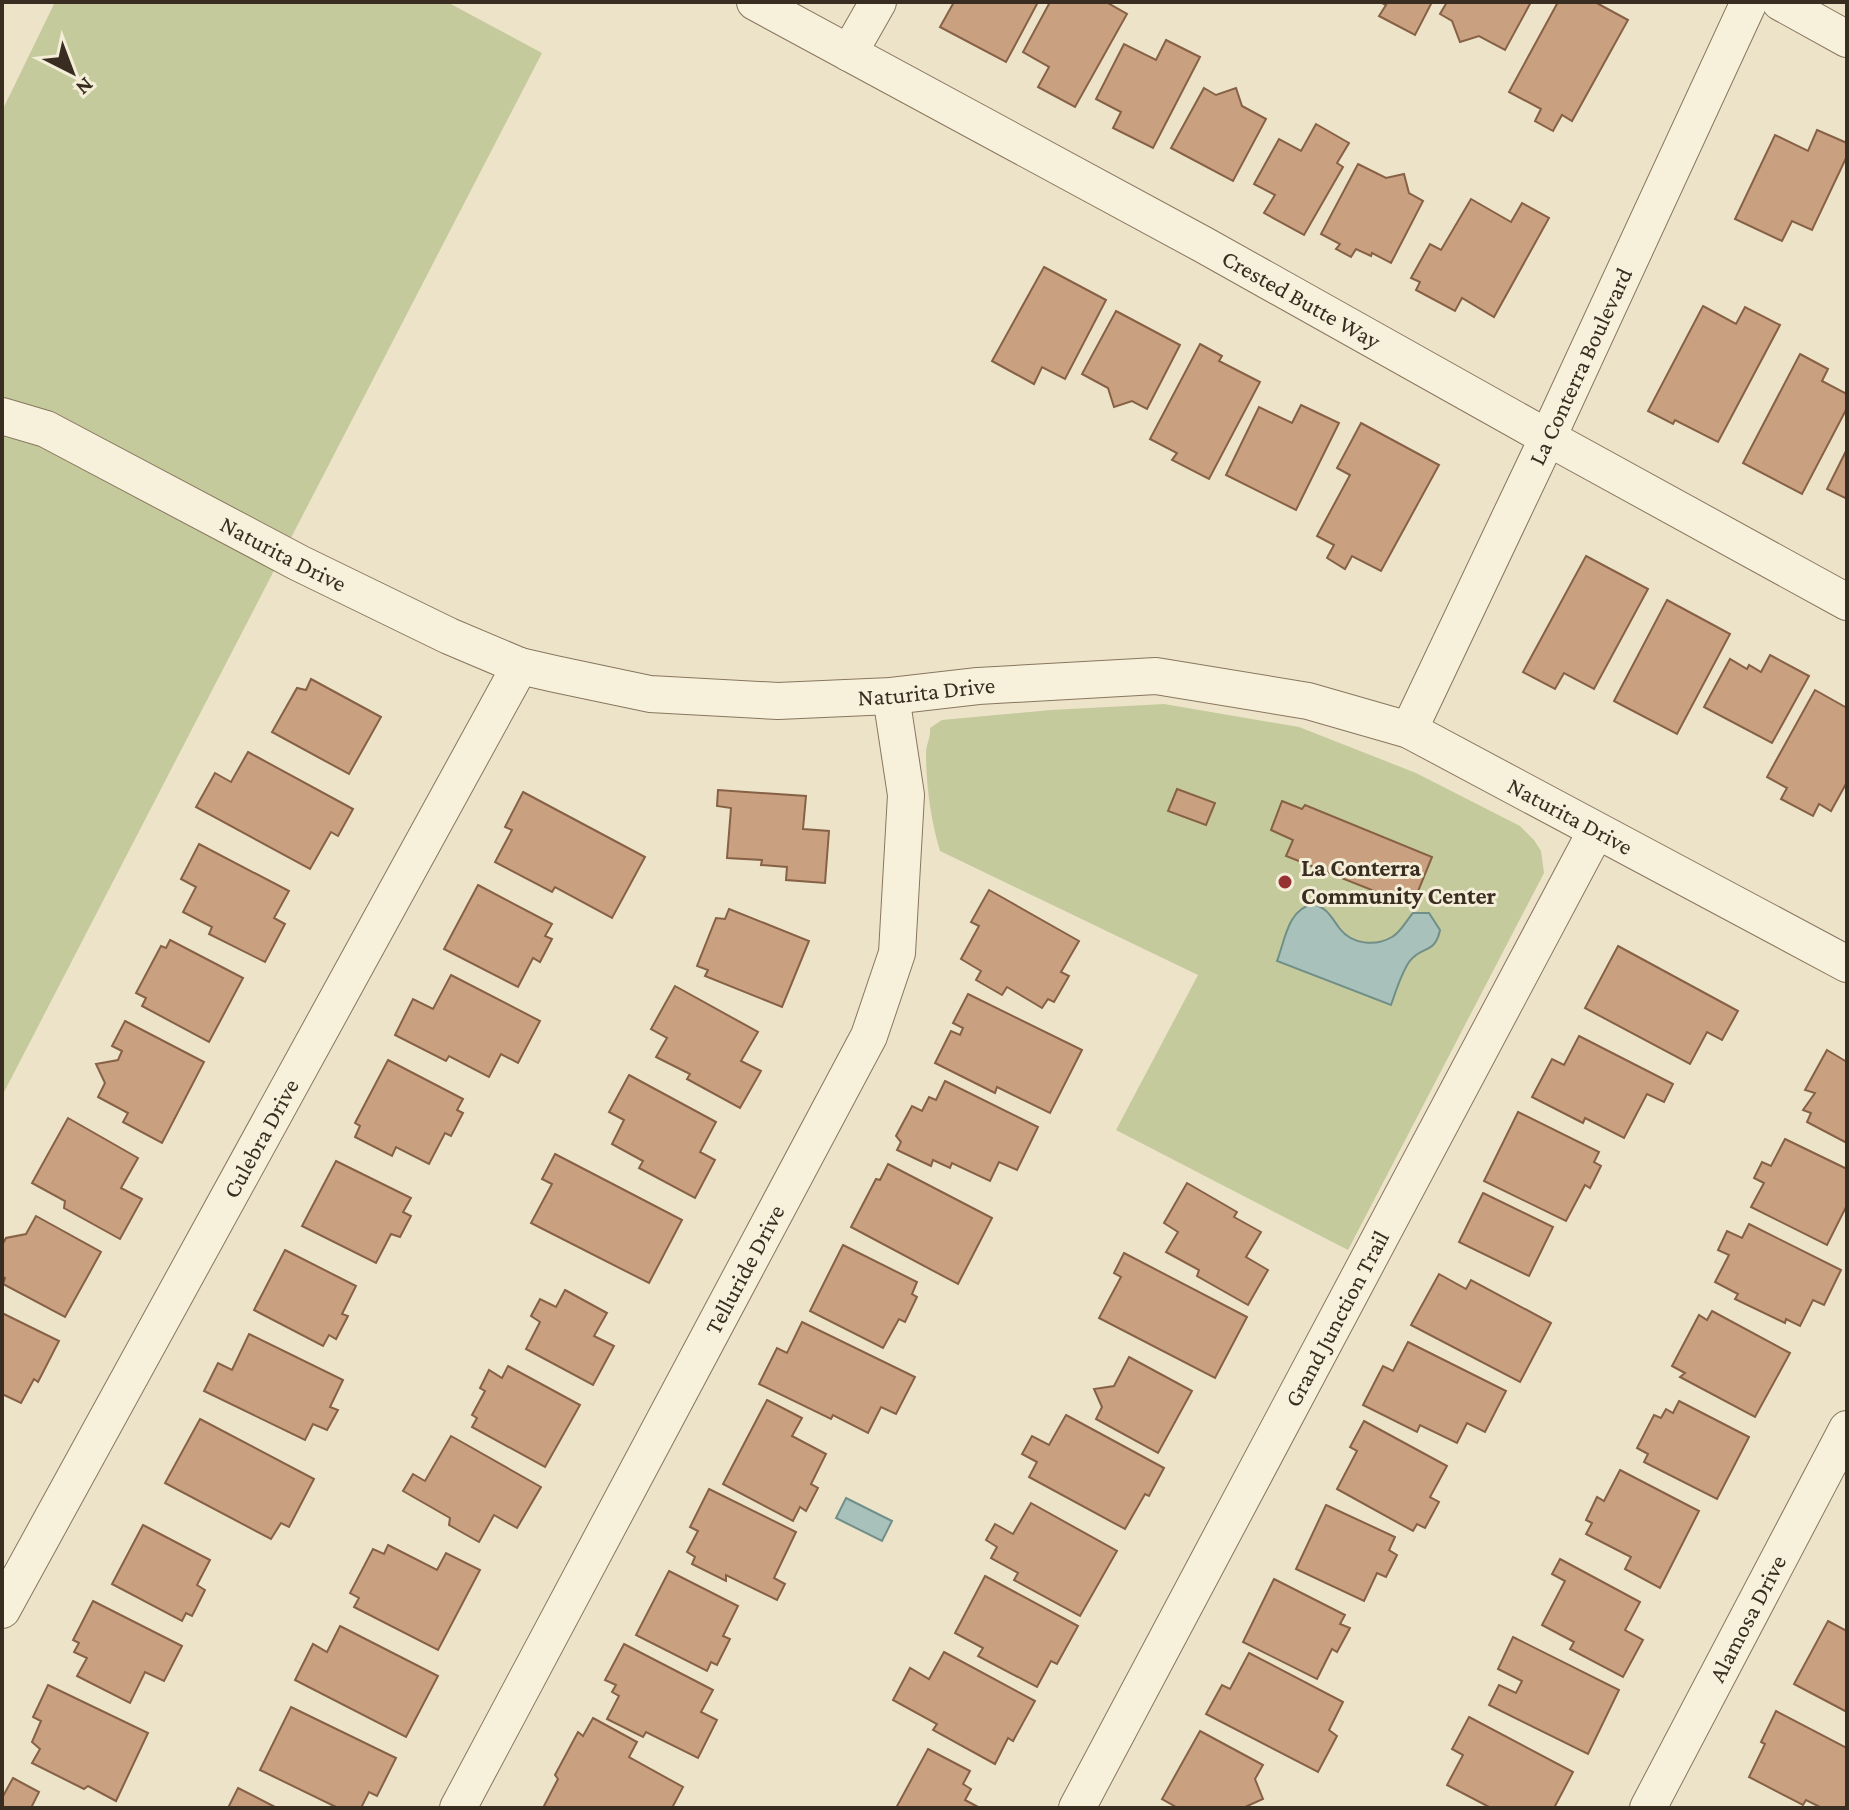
<svg xmlns="http://www.w3.org/2000/svg" width="1849" height="1810" font-family="'Crimson Pro',serif">
<style>
.green{fill:#c4ca9c}
.water{fill:#a9c1bb;stroke:#708f88;stroke-width:2}
.building{fill:#c9a180;stroke:#866145;stroke-width:2}
.lines{fill:none;stroke-linecap:round;stroke-linejoin:round}
.street-casing{stroke:#88765e;stroke-width:38}
.street{stroke:#f7f0db;stroke-width:36}
.poi-dot{fill:#943331;stroke:#f4edd7;stroke-width:3}
.labels{text-anchor:middle;stroke-width:6;stroke-linejoin:round;paint-order:stroke}
.street-label{font-size:24px;fill:#392d21;stroke:#f4edd7}
.poi-label{font-size:24px;font-weight:bold;fill:#392d21;stroke:#f4edd7;text-anchor:start}
</style>
<rect width="100%" height="100%" fill="#ede3c8"/>
<g class="green">
<path d="M55 2H447L542 53 2 1096V111Z"/>
<path d="M1164 704 1299 727 1416 773 1520 826 1534 840 1541 851 1544 873 1348 1250 1116 1130 1198 975 940 851C931 821 926 785 926 753 926 744 931 738 930 728L942 720 1051 710Z"/>
</g>
<g class="water">
<path d="M1313 904C1329 909 1330 916 1340 929 1352 944 1375 947 1392 937 1401 932 1406 921 1413 913H1429L1440 930C1435 955 1421 945 1409 962 1401 974 1396 991 1391 1005L1277 961C1285 940 1288 909 1313 904Z"/>
<path d="M846 1498 892 1521 882 1541 836 1518Z"/>
</g>
<g class="building">
<path d="M954 2H1038L1006 62 940 27Z"/>
<path d="M1050 2H1106L1127 14 1075 107 1038 87 1049 67 1023 52Z"/>
<path d="M1380 2H1432L1415 35 1379 16 1386 5Z"/>
<path d="M1447 2H1531L1505 50 1479 36 1460 42 1452 21 1440 14Z"/>
<path d="M1558 2H1595L1628 20 1572 121 1562 115 1553 131 1535 121 1541 109 1509 92Z"/>
<path d="M1166 40 1200 57 1153 148 1113 128 1121 112 1096 99 1124 44 1156 60Z"/>
<path d="M1204 88 1216 95 1236 88 1242 106 1266 119 1233 181 1171 148Z"/>
<path d="M1316 124 1349 143 1337 163 1343 167 1304 235 1264 213 1275 195 1254 184 1279 139 1301 151Z"/>
<path d="M1817 130 1847 143V156L1812 230 1792 221 1782 241 1735 219 1775 135 1808 151Z"/>
<path d="M1358 164 1386 178 1404 174 1409 193 1423 201 1391 263 1372 253 1371 256 1356 249 1351 257 1336 249 1340 244 1321 234Z"/>
<path d="M1471 199 1511 222 1522 203 1549 218 1494 317 1462 298 1455 311 1416 290 1420 282 1411 278 1430 244 1441 250Z"/>
<path d="M1044 267 1106 300 1065 379 1042 367 1034 384 992 361Z"/>
<path d="M1703 306 1736 324 1745 307 1780 325 1718 442 1675 420 1673 424 1648 411Z"/>
<path d="M1116 311 1180 345 1147 409 1132 401 1114 407 1108 388 1082 374Z"/>
<path d="M1200 344 1222 356 1219 361 1260 382 1209 479 1172 460 1177 453 1150 439Z"/>
<path d="M1800 354 1828 369 1822 381 1847 394V408L1802 494 1743 463Z"/>
<path d="M1301 405 1339 423 1296 510 1226 475 1259 407 1292 423Z"/>
<path d="M1361 423 1439 465 1381 571 1352 556 1345 569 1327 558 1334 545 1317 536 1350 475 1337 468Z"/>
<path d="M1847 449V499L1827 489Z"/>
<path d="M1586 556 1648 589 1594 689 1564 673 1555 689 1523 672Z"/>
<path d="M1667 600 1730 634 1677 734 1614 701Z"/>
<path d="M1770 655 1809 676 1772 743 1704 707 1730 659 1747 669 1749 665 1761 672Z"/>
<path d="M311 679 381 717 349 774 272 732 297 688 306 690Z"/>
<path d="M1815 690 1847 708V782L1831 811 1819 804 1813 816 1781 799 1787 788 1767 777Z"/>
<path d="M248 752 353 809 338 836 331 832 310 869 196 807 215 773 231 782Z"/>
<path d="M1177 789 1215 803 1206 825 1168 811Z"/>
<path d="M718 790 806 796 803 829 829 831 825 883 786 880 787 867 761 865 762 860 727 858 731 808 717 806Z"/>
<path d="M523 792 645 857 612 918 555 887 552 892 495 862 512 830 505 827Z"/>
<path d="M1282 801 1302 809 1305 805 1432 857 1412 906 1286 856 1293 840 1271 830Z"/>
<path d="M199 844 289 891 274 918 285 924 265 962 209 934 212 927 183 912 196 887 181 879Z"/>
<path d="M478 885 552 924 545 936 552 939 540 962 533 958 518 987 444 949Z"/>
<path d="M989 890 1079 941 1061 972 1069 976 1054 1002 1048 999 1042 1008 1007 987 1002 995 976 980 981 971 961 959 979 926 971 922Z"/>
<path d="M729 909 809 941 782 1007 705 976 708 970 697 966 716 918 725 919Z"/>
<path d="M170 940 243 978 209 1042 142 1006 146 998 136 993 161 946 166 948Z"/>
<path d="M1618 946 1738 1011 1722 1040 1707 1032 1690 1064 1585 1008Z"/>
<path d="M451 975 540 1021 518 1063 501 1054 489 1077 449 1056 446 1061 395 1035 413 999 433 1009Z"/>
<path d="M675 986 758 1032 741 1061 761 1071 740 1108 687 1079 690 1074 656 1057 667 1038 651 1029Z"/>
<path d="M968 994 1082 1050 1050 1113 997 1087 995 1093 935 1063 951 1031 960 1035 963 1028 953 1023Z"/>
<path d="M125 1021 204 1062 162 1143 123 1122 128 1113 98 1097 105 1083 96 1064 118 1060 122 1051 112 1046Z"/>
<path d="M1579 1036 1673 1084 1664 1102 1647 1094 1624 1138 1585 1118 1583 1123 1532 1097 1552 1059 1564 1065Z"/>
<path d="M1827 1050 1847 1062V1143L1807 1122 1811 1113 1803 1110 1815 1093 1805 1090Z"/>
<path d="M388 1060 463 1099 457 1110 463 1113 451 1136 445 1133 429 1164 396 1147 392 1156 355 1137 360 1126 355 1123Z"/>
<path d="M629 1075 716 1122 700 1152 715 1160 695 1198 639 1168 643 1161 612 1144 624 1120 609 1112Z"/>
<path d="M945 1081 1038 1127 1017 1170 999 1162 990 1181 952 1163 950 1168 933 1160 931 1166 897 1150 901 1142 896 1136 912 1106 922 1111 929 1097 936 1100Z"/>
<path d="M1518 1112 1599 1152 1594 1162 1601 1166 1590 1188 1585 1185 1566 1221 1484 1181Z"/>
<path d="M68 1118 138 1158 121 1188 142 1199 120 1239 64 1208 65 1201 32 1183Z"/>
<path d="M1785 1139 1847 1169V1205L1827 1245 1751 1207 1764 1183 1754 1178 1762 1162 1771 1166Z"/>
<path d="M555 1154 682 1220 649 1283 531 1223 552 1184 542 1179Z"/>
<path d="M336 1161 411 1198 403 1212 411 1216 400 1237 391 1234 376 1263 302 1226Z"/>
<path d="M888 1164 992 1218 958 1284 851 1227 876 1179 880 1180Z"/>
<path d="M1187 1183 1237 1212 1234 1217 1261 1232 1246 1257 1268 1270 1248 1305 1197 1276 1199 1270 1166 1252 1178 1232 1164 1223Z"/>
<path d="M1483 1193 1553 1227 1529 1276 1459 1242Z"/>
<path d="M36 1216 101 1252 65 1317 3 1284 5 1278 2 1277V1245L6 1238 26 1234Z"/>
<path d="M1749 1224 1841 1270 1824 1305 1813 1300 1800 1326 1786 1319 1785 1323 1735 1299 1738 1294 1715 1282 1729 1255 1718 1250 1727 1231 1742 1238Z"/>
<path d="M843 1245 917 1282 912 1294 917 1297 905 1322 899 1319 883 1348 810 1311Z"/>
<path d="M285 1250 356 1286 342 1314 348 1316 336 1339 329 1335 323 1346 254 1310Z"/>
<path d="M1124 1253 1247 1317 1215 1378 1099 1318 1121 1277 1114 1273Z"/>
<path d="M1439 1274 1466 1289 1471 1280 1551 1323 1520 1382 1411 1325Z"/>
<path d="M565 1290 607 1313 594 1336 614 1346 593 1385 526 1349 540 1322 531 1316 540 1299 556 1307Z"/>
<path d="M1712 1311 1790 1353 1755 1417 1680 1377 1685 1373 1672 1366 1699 1315 1707 1320Z"/>
<path d="M2 1313 59 1341 38 1382 34 1379 21 1403 2 1394Z"/>
<path d="M802 1322 915 1377 896 1414 881 1407 868 1433 833 1415 831 1419 759 1384 777 1348 787 1353Z"/>
<path d="M249 1334 343 1380 330 1407 338 1410 327 1430 313 1424 305 1440 204 1391 218 1363 232 1370Z"/>
<path d="M1408 1342 1506 1391 1485 1432 1467 1423 1457 1443 1420 1425 1417 1432 1363 1405 1383 1366 1393 1371Z"/>
<path d="M1129 1357 1192 1391 1158 1453 1096 1419 1102 1407 1094 1389 1114 1386Z"/>
<path d="M508 1366 580 1405 545 1467 472 1427 477 1418 472 1415 485 1391 480 1388 489 1370 502 1378Z"/>
<path d="M767 1400 802 1418 792 1436 826 1454 811 1484 818 1488 806 1511 800 1507 793 1521 723 1484Z"/>
<path d="M1679 1401 1749 1437 1717 1499 1644 1462 1648 1454 1637 1448 1654 1415 1661 1418 1666 1409 1673 1413Z"/>
<path d="M1066 1415 1164 1468 1149 1496 1145 1494 1125 1529 1029 1477 1037 1462 1022 1454 1032 1436 1049 1445Z"/>
<path d="M200 1419 314 1479 289 1527 281 1523 271 1539 165 1483Z"/>
<path d="M1364 1421 1447 1466 1430 1497 1439 1502 1425 1528 1417 1524 1413 1531 1337 1489 1357 1451 1350 1447Z"/>
<path d="M451 1436 541 1487 517 1528 494 1515 479 1542 449 1525 450 1518 403 1491 413 1474 425 1481Z"/>
<path d="M1620 1470 1699 1511 1660 1588 1625 1569 1631 1557 1586 1534 1592 1523 1586 1520 1597 1497 1604 1501Z"/>
<path d="M709 1489 796 1532 774 1578 785 1584 777 1600 726 1575V1581L692 1564 695 1557 687 1552 698 1531 690 1527Z"/>
<path d="M1031 1503 1117 1551 1080 1616 1014 1580 1018 1573 991 1558 997 1547 986 1540 995 1524 1013 1534Z"/>
<path d="M1326 1505 1395 1537 1389 1550 1397 1555 1386 1577 1377 1573 1364 1601 1296 1569Z"/>
<path d="M143 1525 210 1560 197 1585 205 1590 192 1616 186 1613 182 1621 112 1584Z"/>
<path d="M388 1545 437 1570 446 1553 480 1570 438 1650 354 1607 359 1598 350 1593 373 1549 384 1554Z"/>
<path d="M1560 1559 1640 1602 1625 1630 1643 1640 1623 1677 1570 1649 1574 1642 1542 1625 1565 1581 1552 1574Z"/>
<path d="M669 1571 738 1606 723 1636 730 1639 717 1665 711 1662 707 1671 636 1635Z"/>
<path d="M985 1576 1078 1626 1057 1664 1051 1661 1037 1687 978 1656 983 1648 955 1633Z"/>
<path d="M1274 1579 1345 1615 1340 1624 1350 1628 1337 1652 1332 1649 1317 1679 1243 1642Z"/>
<path d="M93 1601 182 1646 164 1681 145 1672 130 1703 77 1676 87 1658 74 1652 79 1643 73 1640Z"/>
<path d="M1828 1621 1847 1631V1712L1794 1684Z"/>
<path d="M340 1626 438 1676 406 1737 295 1680 313 1644 327 1652Z"/>
<path d="M1513 1637 1619 1690 1588 1754 1489 1705 1499 1685 1516 1693 1522 1681 1498 1669Z"/>
<path d="M624 1644 713 1690 701 1712 717 1720 698 1758 646 1732 643 1737 607 1719 619 1696 612 1692 616 1685 605 1680Z"/>
<path d="M944 1652 1035 1701 1013 1741 1008 1738 995 1764 933 1730 937 1724 893 1700 910 1668 929 1679Z"/>
<path d="M1249 1653 1343 1702 1329 1730 1337 1736 1318 1772 1206 1714 1222 1685 1230 1689Z"/>
<path d="M48 1685 148 1733 116 1801 88 1786 84 1789 32 1763 40 1749 32 1742 41 1721 33 1717Z"/>
<path d="M291 1707 396 1758 377 1796 369 1792 361 1808H338L260 1770Z"/>
<path d="M1776 1711 1847 1748V1808H1822L1806 1800 1803 1805 1749 1777 1765 1744 1761 1742Z"/>
<path d="M1469 1717 1573 1772 1554 1808H1491L1447 1785 1463 1755 1452 1749Z"/>
<path d="M593 1718 637 1742 629 1757 683 1787 672 1808H547L544 1806 558 1779 555 1775 578 1732 583 1736Z"/>
<path d="M1200 1731 1263 1765 1255 1779 1263 1799 1243 1808H1178L1162 1799Z"/>
<path d="M928 1749 970 1771 963 1784 971 1789 965 1800 980 1808H896Z"/>
<path d="M13 1778 39 1792 31 1808H2V1798Z"/>
<path d="M238 1788 277 1808H228Z"/>
</g>
<g class="lines">
<defs>
<g id="street">
<path id="s1" d="M755 2 1204 245 1552 440 1847 602"/>
<path d="M1780 2 1847 39"/>
<path d="M849 53 878 2"/>
<path id="s2" d="M2 416 46 429 299 563 449 636 520 666 555 674 650 694 778 701 891 696 978 686 1156 676 1308 701 1409 730 1847 964"/>
<path id="s3" d="M1409 730 1548 437 1749 2"/>
<path id="s4" d="M2 1610 520 666"/>
<path id="s5" d="M458 1808 869 1036 897 953 906 795 891 696"/>
<path id="s6" d="M1077 1808 1596 831"/>
<path id="s7" d="M1648 1808 1847 1429"/>
</g>
</defs>
<use href="#street" class="street-casing"/>
<use href="#street" class="street"/>
</g>
<circle class="poi-dot" cx="1285" cy="882" r="8"/>
<g class="labels">
<g class="street-label">
<text dy="8" stroke="none"><textPath href="#s1" startOffset="622">Crested Butte Way</textPath></text>
<text dy="8" stroke="none"><textPath href="#s3" startOffset="402">La Conterra Boulevard</textPath></text>
<text dy="8" stroke="none"><textPath href="#s2" startOffset="314">Naturita Drive</textPath></text>
<text dy="8" stroke="none"><textPath href="#s2" startOffset="986">Naturita Drive</textPath></text>
<text dy="8" stroke="none"><textPath href="#s2" startOffset="1658">Naturita Drive</textPath></text>
<text dy="8" stroke="none"><textPath href="#s4" startOffset="538">Culebra Drive</textPath></text>
<text dy="8" stroke="none"><textPath href="#s5" startOffset="610">Telluride Drive</textPath></text>
<text dy="8" stroke="none"><textPath href="#s6" startOffset="554">Grand Junction Trail</textPath></text>
<text dy="8" stroke="none"><textPath href="#s7" startOffset="214">Alamosa Drive</textPath></text>
</g>
<g class="poi-label">
<text x="1301" y="876">La Conterra<tspan x="1301" dy="28">Community Center</tspan></text>
</g>
</g>
<rect width="1849" height="1810" fill="none" stroke="#392d21" stroke-width="8"/>
<g transform="translate(72 72) rotate(138)" stroke="#f4edd7" stroke-width="6" paint-order="stroke">
<path d="M0-6L14 30L0 20L-14 30Z" fill="#392d21"/>
<text y="-12" font-size="22" font-weight="bold" text-anchor="middle" fill="#392d21">N</text>
</g>
</svg>
